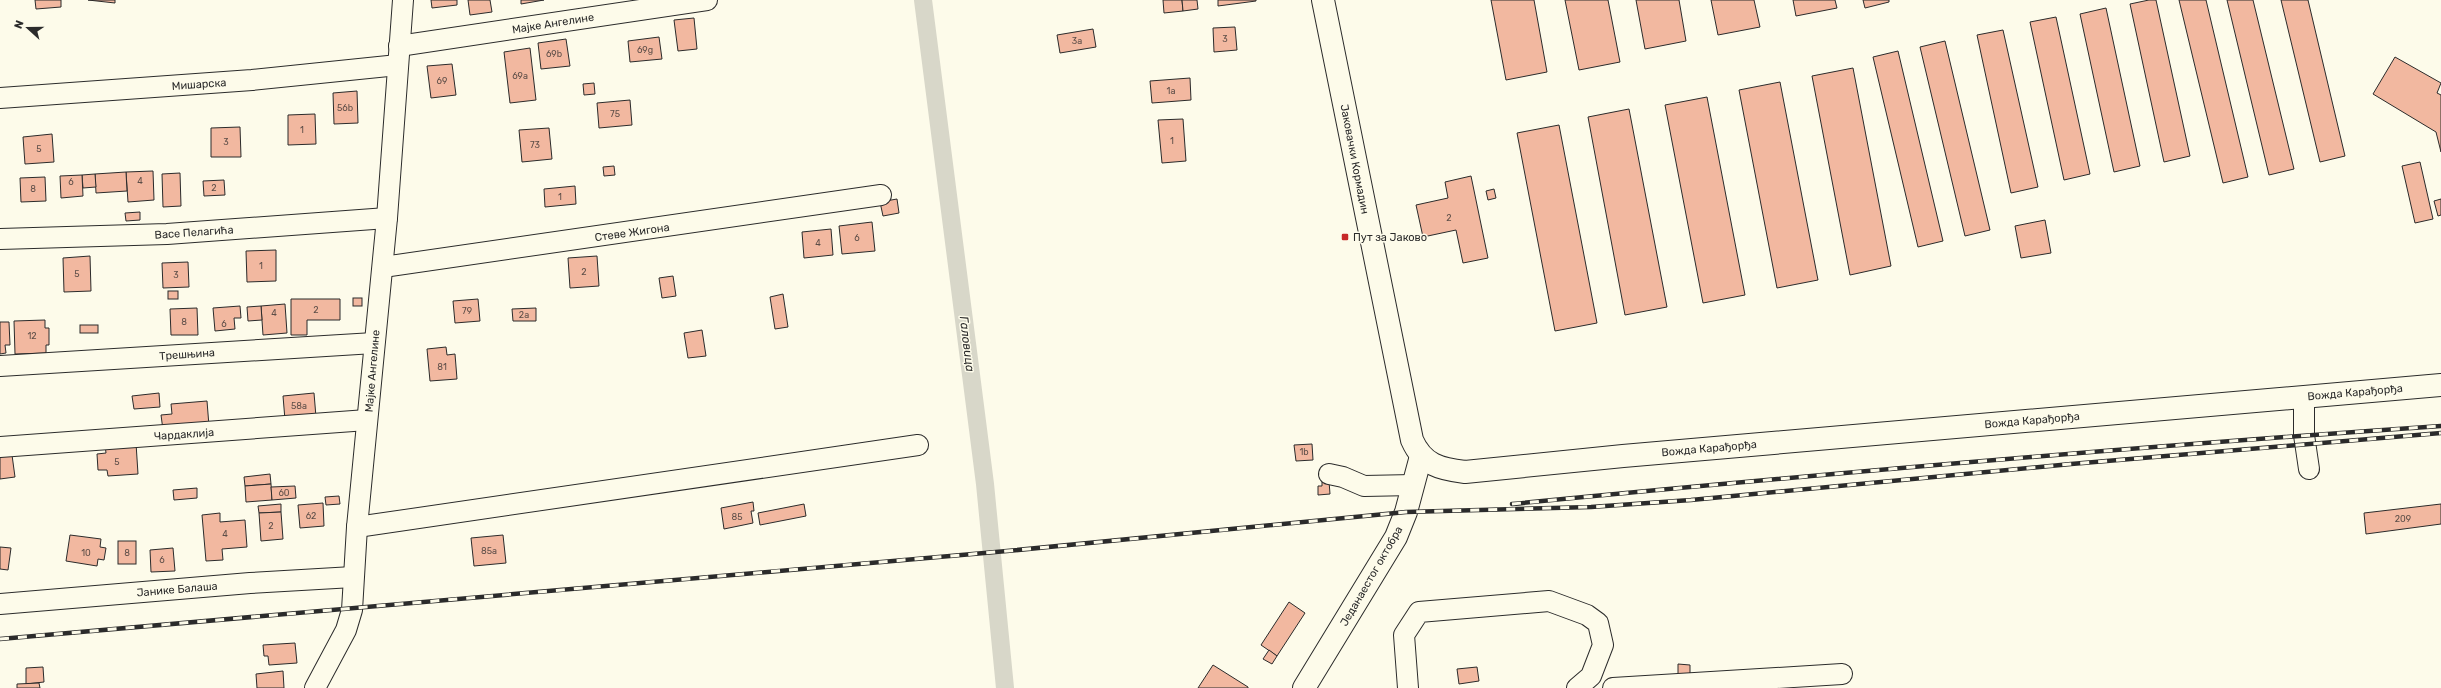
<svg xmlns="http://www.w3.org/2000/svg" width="2441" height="688" font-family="Rubik,sans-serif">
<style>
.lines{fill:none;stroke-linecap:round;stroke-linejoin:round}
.canal{stroke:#d8d7c9;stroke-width:18}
.building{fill:#f2b8a0;stroke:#2b2b2b}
.minor-casing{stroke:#2b2b2b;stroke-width:22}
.major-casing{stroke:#2b2b2b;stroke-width:24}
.minor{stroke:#fdfbea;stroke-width:20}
.major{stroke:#fdfbea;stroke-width:22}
.rail-casing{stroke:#2b2b2b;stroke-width:4.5}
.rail{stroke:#fdfbea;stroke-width:3;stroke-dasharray:9;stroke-linecap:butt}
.poi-dot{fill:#c62828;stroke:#fdfbea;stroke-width:1.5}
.labels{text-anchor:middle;stroke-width:3;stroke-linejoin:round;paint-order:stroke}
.number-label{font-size:9px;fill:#5d4e48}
.street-label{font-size:11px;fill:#2b2b2b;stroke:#fdfbea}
.poi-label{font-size:11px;fill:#2b2b2b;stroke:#fdfbea;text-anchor:start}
.water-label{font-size:12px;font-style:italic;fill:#2b2b2b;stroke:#fdfbea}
</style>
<rect width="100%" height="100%" fill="#fdfbea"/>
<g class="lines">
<path class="canal" d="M923 0 985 484 1005 688"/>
</g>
<g class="building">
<path d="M35 0H61V7L36 9Z"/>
<path d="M88 0H115V3Z"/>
<path d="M431 0H457V5L432 8Z"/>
<path d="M468 0H490L492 12 470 15Z"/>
<path d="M521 0H544L521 4Z"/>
<path d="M1163 0H1182L1183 11 1164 13Z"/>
<path d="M1182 0H1197L1198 9 1183 11Z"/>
<path d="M1218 0H1256V1L1218 6Z"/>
<path d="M1491 0H1534L1547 72 1506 80Z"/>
<path d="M1565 0H1608L1620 62 1579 70Z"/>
<path d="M1636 0H1679L1686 41 1645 49Z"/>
<path d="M1711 0H1754L1760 27 1718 35Z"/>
<path d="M1793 0H1835L1837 8 1796 16Z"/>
<path d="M1863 0H1889V2L1865 8Z"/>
<path d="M2149 0H2156L2190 156 2164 162 2130 4Z"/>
<path d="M2179 0H2206L2248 177 2223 183Z"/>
<path d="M2227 0H2253L2294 169 2269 175Z"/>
<path d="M2281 0H2308L2345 156 2320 162Z"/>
<path d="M2106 8 2140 166 2114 172 2080 14Z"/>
<path d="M2056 17 2090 174 2064 180 2030 22Z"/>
<path d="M694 18 697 49 678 51 674 20Z"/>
<path d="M1235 27 1237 50 1214 52 1213 28Z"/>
<path d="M1093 29 1096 47 1060 53 1057 35Z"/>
<path d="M2003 30 2038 187 2011 193 1977 35Z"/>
<path d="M659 37 662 59 630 62 628 41Z"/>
<path d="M566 39 570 66 541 69 538 43Z"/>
<path d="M1945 41 1990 230 1965 236 1920 47Z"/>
<path d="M530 48 536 100 510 103 504 52Z"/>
<path d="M1898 51 1943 241 1918 247 1873 57Z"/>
<path d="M2395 57 2441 83 2437 93 2441 95V152L2436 132 2373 94Z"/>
<path d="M452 64 456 95 431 98 427 66Z"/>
<path d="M1853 68 1891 266 1850 275 1812 76Z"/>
<path d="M1190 78 1191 100 1152 103 1150 81Z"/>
<path d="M1780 82 1818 280 1777 288 1739 90Z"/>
<path d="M594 83 595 94 584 95 583 84Z"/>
<path d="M357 91 358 123 334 124 333 93Z"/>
<path d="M1707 97 1745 295 1703 303 1665 105Z"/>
<path d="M630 100 632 125 599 128 597 103Z"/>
<path d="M1629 109 1667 307 1625 315 1588 117Z"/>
<path d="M315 114 316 144 288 145V115Z"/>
<path d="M1183 119 1186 161 1162 163 1158 120Z"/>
<path d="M1559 125 1597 323 1555 331 1517 133Z"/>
<path d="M240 127 241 157H211V128Z"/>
<path d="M549 128 552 159 522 162 519 130Z"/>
<path d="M52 134 54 162 25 164 23 137Z"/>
<path d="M2420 162 2433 219 2415 223 2402 166Z"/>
<path d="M614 166 615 175 604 176 603 167Z"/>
<path d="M153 171 154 200 128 202 126 172Z"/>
<path d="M126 172 127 191 96 193 95 174Z"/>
<path d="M180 173 181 206 163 207 162 174Z"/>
<path d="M95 174 96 187 83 188 82 175Z"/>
<path d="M82 175 83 196 61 198 60 176Z"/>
<path d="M1471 176 1488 258 1463 263 1456 230 1423 237 1416 205 1448 198 1445 182Z"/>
<path d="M45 177 46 201 21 202 20 178Z"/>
<path d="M224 180 225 195 204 196 203 181Z"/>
<path d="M575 186 576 204 545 207 544 189Z"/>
<path d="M1494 189 1496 198 1488 200 1486 191Z"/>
<path d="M897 199 899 213 883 216 880 202Z"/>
<path d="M2441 199V215L2438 216 2434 201Z"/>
<path d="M140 212V220L126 221 125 213Z"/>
<path d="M2045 220 2051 253 2021 258 2015 226Z"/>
<path d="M872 222 875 251 842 254 839 226Z"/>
<path d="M831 229 833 255 804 258 802 232Z"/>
<path d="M276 250V281L247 282 246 251Z"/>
<path d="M90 256 91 291 64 292 63 258Z"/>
<path d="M597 256 599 286 570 288 568 258Z"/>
<path d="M188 262 189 287 163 288 162 263Z"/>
<path d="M673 276 676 296 662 298 659 278Z"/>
<rect x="168" y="291" width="10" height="8"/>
<path d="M783 294 788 327 775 329 770 297Z"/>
<rect x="353" y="298" width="9" height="8"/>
<path d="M291 299H340V320H307V335H291Z"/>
<path d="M478 299 480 321 455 323 453 301Z"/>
<path d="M285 304 287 333 263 335 261 306Z"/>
<path d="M240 306 241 318H234L235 329 215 331 213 308Z"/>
<path d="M261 306 262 320 248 321 247 307Z"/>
<path d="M197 308 198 335H171L170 309Z"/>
<path d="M536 308V321H513L512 309Z"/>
<path d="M45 320V328H49V345H46V353L15 354 14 321Z"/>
<path d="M0 322H9L10 345H5L6 353 0 354Z"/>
<rect x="80" y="325" width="18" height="8"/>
<path d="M702 330 706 356 688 358 684 333Z"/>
<path d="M446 347 447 355 455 354 457 379 430 381 427 349Z"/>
<path d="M159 393 160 407 134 409 132 396Z"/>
<path d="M314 393 316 417 285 420 283 396Z"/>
<path d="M207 401 209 426 163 430 161 415 172 414 171 404Z"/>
<path d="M136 443 138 474 108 476 107 470H98L97 454 106 453 105 445Z"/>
<path d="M1312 444 1313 460 1296 461 1294 445Z"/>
<path d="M12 455 15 477 0 479V457Z"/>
<path d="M270 474 271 484 245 486 244 477Z"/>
<path d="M1329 481 1330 494 1318 495V486H1322V482Z"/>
<path d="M271 484 272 500 246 502 245 486Z"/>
<path d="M295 486 296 498 272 500 271 487Z"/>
<path d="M197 488V498L174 500 173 490Z"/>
<path d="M339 496 340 504 326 505 325 497Z"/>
<path d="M753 502 754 511H751L753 523 724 529 721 508Z"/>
<path d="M323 503 324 526 300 528 298 505Z"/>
<path d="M281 504V512L259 513 258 506Z"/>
<path d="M804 504 806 516 760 525 758 513Z"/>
<path d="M2441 504V524L2366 534 2364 513Z"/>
<path d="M281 512 283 539 261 541 259 513Z"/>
<path d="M220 513V522L245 520 247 547 222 549 223 560 206 561 202 515Z"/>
<path d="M70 535 101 539 100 547 106 548 104 560 98 559 97 566 66 561Z"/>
<path d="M503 535 506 563 474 566 471 538Z"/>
<rect x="118" y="541" width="18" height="23"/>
<path d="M0 547 11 548 8 570 0 569Z"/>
<path d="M173 548 175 571 151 572 150 550Z"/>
<path d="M1289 602 1305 613 1277 656 1261 645Z"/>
<path d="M295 643 297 663 269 665 268 656H264L263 645Z"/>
<path d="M1269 650 1277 656 1272 664 1263 659Z"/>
<path d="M1678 664 1690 665V676H1678Z"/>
<path d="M1213 665 1248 687V688H1198Z"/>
<path d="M43 667 44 682 26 684V668Z"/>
<path d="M1477 667 1479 681 1459 684 1457 669Z"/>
<path d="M283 671 284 688H257L256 674Z"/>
<path d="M39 683 40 688H17V684Z"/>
</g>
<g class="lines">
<defs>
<g id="minor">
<path d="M399 46 707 0"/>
<path d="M0 98 252 80 398 65"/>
<path d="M0 239 167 234 387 218"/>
<path d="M383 267 881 195"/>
<path d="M0 366 374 343"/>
<path d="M2304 397V435L2309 469"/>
<path d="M0 447 367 420"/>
<path d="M1329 474 1343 477 1364 486 1413 485"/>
<path d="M357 527 918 445"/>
<path d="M0 604 250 583 353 577"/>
<path d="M315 688 346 630 352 610 357 527 387 218 403 0"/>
<path d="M1408 688 1404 635 1419 612 1549 601 1587 615 1598 623 1603 645 1591 676 1577 688"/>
<path d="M1613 688 1842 674"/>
</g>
<g id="major">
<path d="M1323 0 1412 440C1423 465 1440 469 1465 472L1623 456 2441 385"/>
<path d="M1304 688 1396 537 1406 512 1421 456"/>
</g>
</defs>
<use href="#minor" class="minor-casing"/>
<use href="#major" class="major-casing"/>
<use href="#minor" class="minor"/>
<use href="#major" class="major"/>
<defs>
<g id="rail">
<path d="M1512 504C1821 474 2131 447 2441 426"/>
<path d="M0 639 1007 551 1406 512 1591 507 1691 500 2071 464 2441 433"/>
</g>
</defs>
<use href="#rail" class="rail-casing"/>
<use href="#rail" class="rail"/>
</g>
<rect class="poi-dot" x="1341" y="233" width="8" height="8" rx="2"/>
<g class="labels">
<g class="number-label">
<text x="1225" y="42">3</text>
<text x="1077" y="44">3a</text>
<text x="645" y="53">69g</text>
<text x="554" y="57">69b</text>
<text x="520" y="79">69a</text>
<text x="442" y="84">69</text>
<text x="1171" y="94">1a</text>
<text x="345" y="111">56b</text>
<text x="615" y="117">75</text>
<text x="302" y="133">1</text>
<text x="1172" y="144">1</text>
<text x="226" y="145">3</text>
<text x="535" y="148">73</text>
<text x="39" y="152">5</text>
<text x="140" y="184">4</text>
<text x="71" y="185">6</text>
<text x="214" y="191">2</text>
<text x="33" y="192">8</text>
<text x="560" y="200">1</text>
<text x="1449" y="221">2</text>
<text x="857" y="241">6</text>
<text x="818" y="246">4</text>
<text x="261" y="269">1</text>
<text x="584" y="275">2</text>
<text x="77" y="277">5</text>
<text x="176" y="278">3</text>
<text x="316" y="313">2</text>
<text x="467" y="314">79</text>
<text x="274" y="316">4</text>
<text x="524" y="318">2a</text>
<text x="184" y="325">8</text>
<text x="224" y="327">6</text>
<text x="32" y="339">12</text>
<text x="442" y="370">81</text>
<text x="299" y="409">58a</text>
<text x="1304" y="455">1b</text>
<text x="117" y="465">5</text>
<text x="284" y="496">60</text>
<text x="311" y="519">62</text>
<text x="737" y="520">85</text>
<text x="2403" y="522">209</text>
<text x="271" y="529">2</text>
<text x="225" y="537">4</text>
<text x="489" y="554">85a</text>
<text x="86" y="556">10</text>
<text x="127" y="556">8</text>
<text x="162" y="563">6</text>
</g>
<g class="street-label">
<text transform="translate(553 23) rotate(-9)" y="4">Мајке Ангелине</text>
<text transform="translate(199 84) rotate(-4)" y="4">Мишарска</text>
<text transform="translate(1355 159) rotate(79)" y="4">Јаковачки Кормадин</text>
<text transform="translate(194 232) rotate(-4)" y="4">Васе Пелагића</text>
<text transform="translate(632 232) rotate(-8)" y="4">Стеве Жигона</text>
<text transform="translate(187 354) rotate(-4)" y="4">Трешњина</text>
<text transform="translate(372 371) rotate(-85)" y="4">Мајке Ангелине</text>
<text transform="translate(2355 392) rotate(-5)" y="4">Вожда Карађорђа</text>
<text transform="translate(2032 420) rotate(-5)" y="4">Вожда Карађорђа</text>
<text transform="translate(184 434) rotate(-4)" y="4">Чардаклија</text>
<text transform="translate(1709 448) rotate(-5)" y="4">Вожда Карађорђа</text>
<text transform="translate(1371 576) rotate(-60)" y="4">Једанаестог октобра</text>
<text transform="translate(177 589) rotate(-5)" y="4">Јанике Балаша</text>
</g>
<g class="poi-label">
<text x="1353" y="241">Пут за Јаково</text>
</g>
<g class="water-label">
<text transform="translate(967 344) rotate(83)" y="4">Галовица</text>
</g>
</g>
<g transform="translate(28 28) rotate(291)" stroke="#fdfbea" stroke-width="3" paint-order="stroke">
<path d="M0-3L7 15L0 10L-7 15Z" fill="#2b2b2b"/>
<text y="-6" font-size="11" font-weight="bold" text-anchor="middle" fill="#2b2b2b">N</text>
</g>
</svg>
